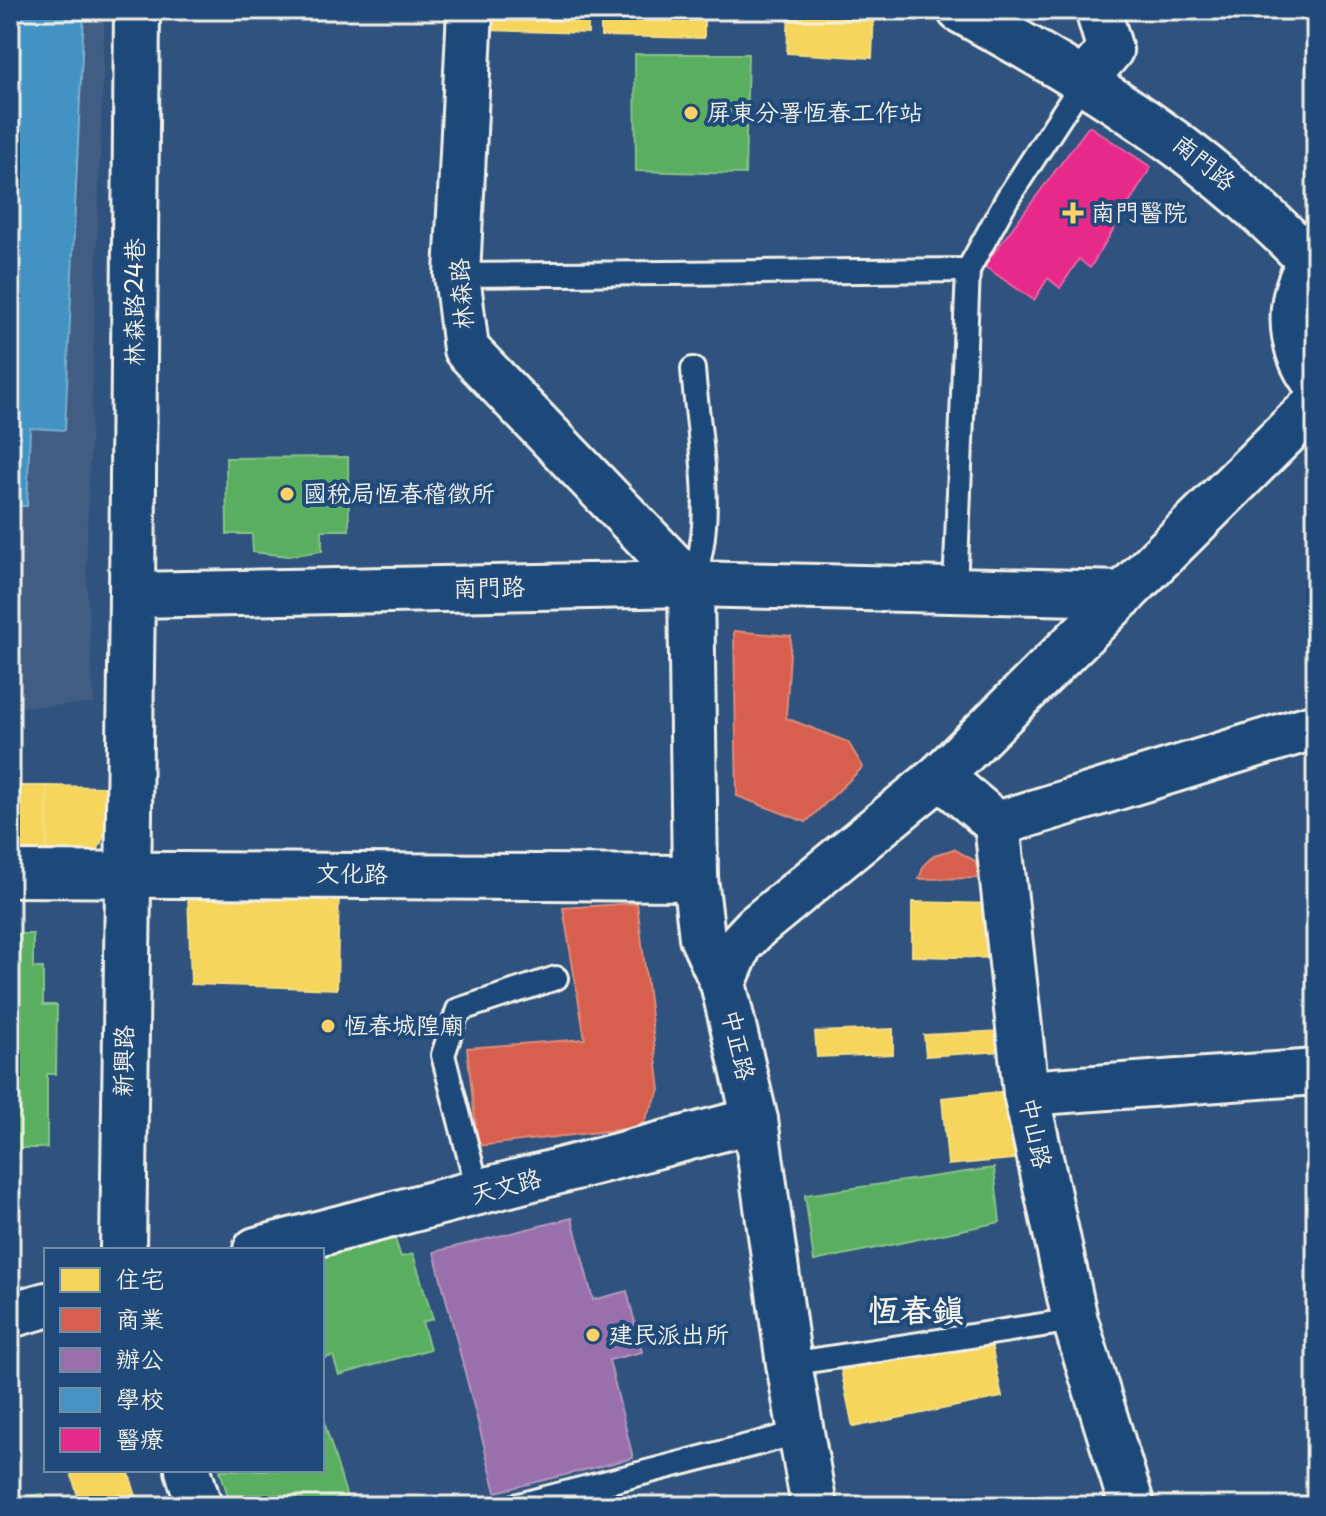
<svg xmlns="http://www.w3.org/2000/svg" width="1326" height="1516" font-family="'Playpen Sans','LXGW WenKai TC',sans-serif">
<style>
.built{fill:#425d83}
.homes{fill:#f6d55c;stroke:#f5dd86;stroke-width:2}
.shops{fill:#d6604d;stroke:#df8c7c;stroke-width:2}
.offices{fill:#9970ab;stroke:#b497bd;stroke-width:2}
.schools{fill:#4393c3;stroke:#78afce;stroke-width:2}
.health{fill:#e7298a;stroke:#eb65a6;stroke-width:2}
.public{fill:#5aae61;stroke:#88c28a;stroke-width:2}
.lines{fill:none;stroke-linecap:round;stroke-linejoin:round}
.service-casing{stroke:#f4f1e8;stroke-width:28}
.minor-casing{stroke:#f4f1e8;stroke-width:50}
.tertiary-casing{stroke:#f4f1e8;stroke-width:50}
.secondary-casing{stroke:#f4f1e8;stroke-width:50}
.service{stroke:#1f4a7a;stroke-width:22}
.minor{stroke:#1f4a7a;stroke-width:44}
.tertiary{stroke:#1f4a7a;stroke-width:44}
.secondary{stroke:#1f4a7a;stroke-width:44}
.poi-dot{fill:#ffd166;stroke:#1f4a7a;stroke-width:3}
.labels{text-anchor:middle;stroke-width:8;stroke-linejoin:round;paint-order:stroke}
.poi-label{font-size:24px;fill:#f4f1e8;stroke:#1f4a7a;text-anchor:start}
.street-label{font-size:24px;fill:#f4f1e8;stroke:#1f4a7a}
.district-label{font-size:32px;font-weight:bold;fill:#f4f1e8;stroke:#1f4a7a}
</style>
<rect width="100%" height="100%" fill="#2f537e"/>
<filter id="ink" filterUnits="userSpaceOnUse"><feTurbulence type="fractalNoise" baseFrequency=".0125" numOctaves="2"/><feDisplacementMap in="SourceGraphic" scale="16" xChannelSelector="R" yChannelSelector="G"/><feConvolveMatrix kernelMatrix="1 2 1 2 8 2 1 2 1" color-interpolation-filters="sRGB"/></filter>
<g filter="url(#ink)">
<path class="built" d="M10 10H105L86 569 94 704 10 707Z"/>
<g class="homes">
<path d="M485 10H588V33L485 30Z"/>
<path d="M601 10H704V38L601 36Z"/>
<path d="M789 10 874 11 872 58 787 53Z"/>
<path d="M10 786H47V854L10 853Z"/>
<path d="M47 786 106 787 105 833 96 854H47Z"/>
<path d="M339 890 337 989 191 984 188 892Z"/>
<path d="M912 902 997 904 996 958 912 956Z"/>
<path d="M893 1029V1054L817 1057 815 1032Z"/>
<path d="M1003 1031 1004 1051 926 1056 924 1035Z"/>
<path d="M1018 1090 1024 1158 948 1165 942 1098Z"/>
<path d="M990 1339 1002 1397 853 1427 841 1370Z"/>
<path d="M70 1470H128L139 1506H81Z"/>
</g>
<g class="shops">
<path d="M734 631 791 636 786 718 848 742 863 767 806 822 737 796Z"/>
<path d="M954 849 975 861 981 878 919 879 924 865 934 855Z"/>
<path d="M637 903 660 1090 641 1127 478 1146 467 1048 585 1039 563 908Z"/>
</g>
<path class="offices" d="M572 1218 593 1300 627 1291 642 1352 609 1360 633 1458 496 1492 434 1252Z"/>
<path class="schools" d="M11 10H84L65 430 30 428 27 506H10Z"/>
<path class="health" d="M1089 126 1151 167 1090 268 1079 259 1060 288 1048 278 1034 300 984 266Z"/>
<g class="public">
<path d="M635 54H748L745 174 636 171Z"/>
<path d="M348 457 349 530H322V551L288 556 253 552 252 534H227L226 458Z"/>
<path d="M10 934H33V968H43V1005H57L56 1074H47V1148H10Z"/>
<path d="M994 1168 1000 1222 814 1261 805 1195Z"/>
<path d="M394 1236 401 1257 413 1254 433 1319 422 1322 430 1349 339 1375 333 1356 322 1359V1258Z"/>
<path d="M322 1415 349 1504 231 1506 220 1470H322Z"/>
<path d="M43 1494 45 1506H10V1498Z"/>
</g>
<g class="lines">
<defs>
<g id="service">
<path d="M457 275 968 270"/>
<path d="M691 584C718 521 698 436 693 369"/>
<path d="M955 590 968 270 1007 199 1083 82"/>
<path d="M479 1194 443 1055 458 1010 556 978"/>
<path d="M789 1364 1075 1320"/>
<path d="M515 1506 802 1432"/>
</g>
<g id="minor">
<path d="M470 10 457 275 466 349 691 584 695 878 702 937 723 983"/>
<path d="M960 10C1090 81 1207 153 1311 262"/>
<path d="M1083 82 1110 50 1098 10"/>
<path d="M132 595 137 10"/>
<path d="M940 776 997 824 1026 1093 1075 1320 1132 1506"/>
<path d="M997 824 1316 726"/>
<path d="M10 874 695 878"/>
<path d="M1026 1093 1316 1072"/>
<path d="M123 1250 132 595 691 584 1124 594"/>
<path d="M188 1470 199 1506"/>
</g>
<g id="tertiary">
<path d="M1316 256C1285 291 1287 348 1316 383"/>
<path d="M755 1120 723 983 740 944 756 927 940 776 1316 403"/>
</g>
<g id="secondary">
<path d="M256 1250 755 1120 789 1364 814 1506"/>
<path d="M10 1315 46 1305"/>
</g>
</defs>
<use href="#service" class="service-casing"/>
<use href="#minor" class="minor-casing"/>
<use href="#tertiary" class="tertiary-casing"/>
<use href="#secondary" class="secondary-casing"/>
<use href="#service" class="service"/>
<use href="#minor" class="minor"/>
<use href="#tertiary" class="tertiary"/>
<use href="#secondary" class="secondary"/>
</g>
</g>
<g class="poi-dot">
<circle cx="691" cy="113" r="8"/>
<path d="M1069 201h8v8h8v8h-8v8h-8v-8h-8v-8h8z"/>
<circle cx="287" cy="494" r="8"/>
<circle cx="328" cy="1026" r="8"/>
<circle cx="593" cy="1335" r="8"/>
</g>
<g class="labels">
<g class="poi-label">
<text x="707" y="121">屏東分署恆春工作站</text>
<text x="1091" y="221">南門醫院</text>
<text x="303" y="502">國稅局恆春稽徵所</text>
<text x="344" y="1034">恆春城隍廟</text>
<text x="609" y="1343">建民派出所</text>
</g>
<g class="street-label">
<text transform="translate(1204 163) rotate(39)" y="8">南門路</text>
<text transform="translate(462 294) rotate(-94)" y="8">林森路</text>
<text transform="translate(135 302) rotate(-90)" y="8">林森路24巷</text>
<text transform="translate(489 588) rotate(-1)" y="8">南門路</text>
<text transform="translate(352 874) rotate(1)" y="8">文化路</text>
<text transform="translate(738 1045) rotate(77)" y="8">中正路</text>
<text transform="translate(124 1061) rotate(-89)" y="8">新興路</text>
<text transform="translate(1035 1133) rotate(78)" y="8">中山路</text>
<text transform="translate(506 1187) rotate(-15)" y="8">天文路</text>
</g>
<g class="district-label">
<text x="916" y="1322">恆春鎮</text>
</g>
</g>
<rect width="1326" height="1516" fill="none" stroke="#1f4a7a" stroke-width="40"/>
<rect x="20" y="20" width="1286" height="1476" fill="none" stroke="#f4f1e8" stroke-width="3" filter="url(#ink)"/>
<rect x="44" y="1248" width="280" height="224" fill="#1f4a7a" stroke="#748da6" stroke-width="2"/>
<rect x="60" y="1268" width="40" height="24" fill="#f6d55c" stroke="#748da6" stroke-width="2"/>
<text x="116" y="1288" font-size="24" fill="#f4f1e8">住宅</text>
<rect x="60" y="1308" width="40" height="24" fill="#d6604d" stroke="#748da6" stroke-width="2"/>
<text x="116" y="1328" font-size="24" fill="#f4f1e8">商業</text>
<rect x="60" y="1348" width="40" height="24" fill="#9970ab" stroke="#748da6" stroke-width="2"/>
<text x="116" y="1368" font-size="24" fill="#f4f1e8">辦公</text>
<rect x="60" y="1388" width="40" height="24" fill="#4393c3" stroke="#748da6" stroke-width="2"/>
<text x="116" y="1408" font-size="24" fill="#f4f1e8">學校</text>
<rect x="60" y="1428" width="40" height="24" fill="#e7298a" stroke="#748da6" stroke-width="2"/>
<text x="116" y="1448" font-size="24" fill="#f4f1e8">醫療</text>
</svg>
